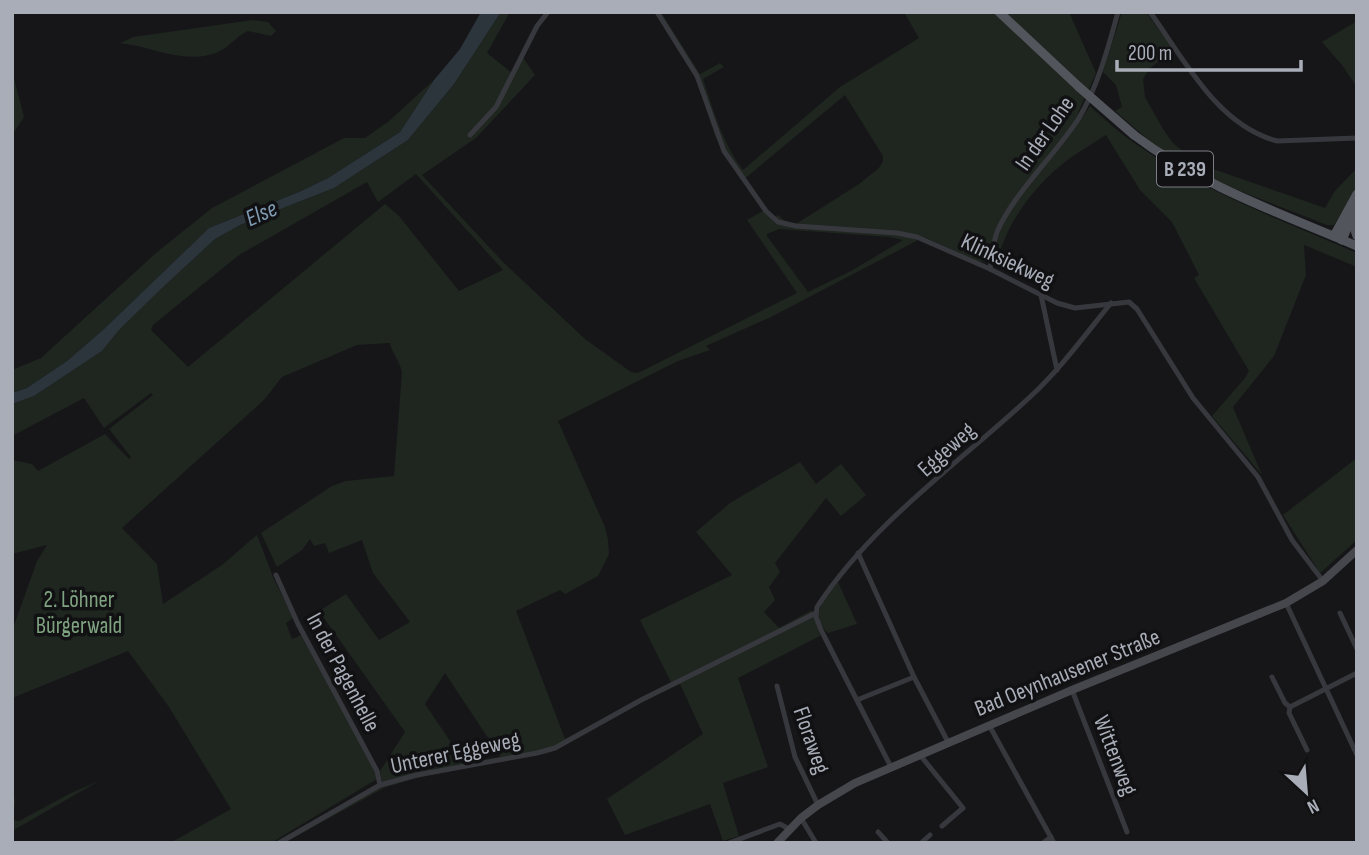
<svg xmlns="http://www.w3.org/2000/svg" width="1369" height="855" font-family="'Sofia Sans Condensed',sans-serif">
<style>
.green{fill:#1e261f;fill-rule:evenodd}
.water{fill:#2c353c}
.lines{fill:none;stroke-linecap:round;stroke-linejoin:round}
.minor{stroke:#37383d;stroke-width:5}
.secondary{stroke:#45474d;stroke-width:8}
.primary{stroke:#53555c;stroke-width:9}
.primary-bridge{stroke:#53555c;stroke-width:9}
.labels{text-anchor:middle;stroke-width:7;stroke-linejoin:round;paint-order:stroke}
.shield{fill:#111113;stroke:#7b7e86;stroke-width:2}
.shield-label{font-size:21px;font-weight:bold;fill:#a8adb8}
.street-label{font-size:23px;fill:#a8adb8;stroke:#111113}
.park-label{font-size:23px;fill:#7fa381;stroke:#111113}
.water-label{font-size:24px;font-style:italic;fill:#7f9bb3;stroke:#111113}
</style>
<rect width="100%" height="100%" fill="#161618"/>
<g class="green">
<path d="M501 12H510L487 53 511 72 508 78 510 81 522 56 535 75 476 138 422 175 504 263 585 339 631 372 638 373 797 293 747 220 763 211 772 219 778 215 785 221 796 224 859 184 879 168 883 161V156L845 95 742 181 715 136 696 77 655 12H661L700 74 720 63 724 67 703 79C714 112 722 142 743 170L840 87 919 38 904 12H1069L1096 73 1078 113 1082 118 1090 106C1106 121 1122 135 1140 147 1207 193 1283 221 1357 253V267L1304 245 1306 275 1274 356 1233 407 1262 475 1212 416 1245 378 1249 371 1194 278 1199 275 1172 222 1140 190 1106 135C1092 144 1078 152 1065 162 1034 186 1003 227 997 265L977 261 924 237 771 317 706 346 710 350 678 361 558 421 605 527 608 540 609 554 598 576 565 594 560 590 516 611 565 739 671 682 640 620 732 575 696 532 730 503 800 462 816 484 841 464 866 495 841 516 826 498 775 563 780 572 769 587 775 600 764 612 779 628 812 610 820 636 738 678 768 767 723 783 739 836 723 841 710 804 625 835 607 799 703 734 680 684 643 702 565 745 519 758 416 778 384 788 284 843H273L382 782 380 771 405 732 319 611 346 594 379 640 410 622 373 573 362 540 329 553 325 543 314 546 310 539 302 550 277 567 261 533 332 486 346 481 394 476 402 372C400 362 391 351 390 343L357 345 282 377 264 400 122 528 157 564 163 604 222 565 257 535 273 577 293 618 286 623 292 639 301 635 375 769 377 779 271 843H170L231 809 169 707 128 651 12 698V631L37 561 47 545 12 554V460L32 464 38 471 105 434 129 459 131 457 109 429 153 395 151 393 104 428 84 398 12 436V404L34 396 102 351 119 330 160 290 215 239 240 225 334 188 408 140 454 84ZM416 174 503 270 459 291 399 216 385 204 188 367 151 330 153 325 239 255 367 182 378 202ZM779 229 889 237 903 240 851 271 808 292 767 236V234ZM445 673 500 756V757L465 763 425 704Z"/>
<path d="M1122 12H1146L1174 50 1150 68 1143 79 1145 97 1163 129 1172 142 1196 163 1325 208 1334 192 1357 168V188L1334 225H1327L1222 184 1193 169 1152 143 1115 111 1122 107 1116 85 1103 72Z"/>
<path d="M253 20 268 22 276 31 271 36 248 31C238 35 231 45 222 50 189 67 154 47 120 43L133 37Z"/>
<path d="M1357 21V87L1342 65 1322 42Z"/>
<path d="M12 70 24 117 12 135Z"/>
<path d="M434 80 400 132 328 178 299 192 209 228 104 329 67 361 27 388 12 393V370L41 358 156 253 212 208 344 138H365L389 121Z"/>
<path d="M1357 458V540L1320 573 1283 515Z"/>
<path d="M838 582 857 624 828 633C808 614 825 598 838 582Z"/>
<path d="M12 778 15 802 13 820 19 821 71 793 99 781 12 831Z"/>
</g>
<path class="water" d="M481 12H501L454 84 408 140 334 188 240 225 215 239 160 290 119 330 102 351 34 396 12 404V393L27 388 67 361 104 329 209 228 299 192 328 178 400 132 434 80 460 49Z"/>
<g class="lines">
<g class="minor">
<path d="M657 12 697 76 724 151 766 211 778 222 796 226 897 233 917 237 990 269 1057 303 1075 308 1129 302 1137 309 1193 398 1258 477 1292 540 1323 581"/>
<path d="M1150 12C1184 59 1217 125 1277 141L1357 138"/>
<path d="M470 135 496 107 537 26 548 12"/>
<path d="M990 269C992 257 993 243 997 232 1013 194 1056 154 1079 118 1098 86 1108 48 1118 12"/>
<path d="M1041 295 1057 370"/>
<path d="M858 553 914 677 948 742"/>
<path d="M276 575 298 624 377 771 380 785"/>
<path d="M1286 603 1357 755"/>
<path d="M1340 613 1357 649"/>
<path d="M1272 677 1285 703 1290 707 1289 713 1307 750"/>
<path d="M777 686 795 757 818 805"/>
<path d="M1072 690 1127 832"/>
<path d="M857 700 914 677"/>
<path d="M1290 707 1357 673"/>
<path d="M989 725 1054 843"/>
<path d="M920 755 963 808 942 826"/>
<path d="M891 767 821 630 816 617 817 607C872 523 958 464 1031 396 1061 368 1085 335 1111 303"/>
<path d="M801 818 816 843"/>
<path d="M878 832 888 843"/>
<path d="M279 843 380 785 417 775 537 753 555 748 641 700 816 613"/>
<path d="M729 843 780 824 789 829"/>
<path d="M921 843 930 835"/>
<path d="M1043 843 1051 837"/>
</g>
<path class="secondary" d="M777 843 801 818 818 805 855 783 1072 690 1286 603 1323 581 1357 550"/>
<g class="primary">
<path d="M999 12 1079 87"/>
<path d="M1134 135C1201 186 1280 213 1357 246"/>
<path d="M1351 219 1357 236"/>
<path d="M1334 236 1357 194"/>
<path d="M1342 240 1357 205"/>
</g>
<path class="primary-bridge" d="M1079 87 1134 135"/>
</g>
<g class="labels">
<rect class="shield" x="1157" y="151.5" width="56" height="35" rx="5"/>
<g class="shield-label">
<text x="1185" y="176">B 239</text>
</g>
<g class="street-label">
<text transform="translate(1044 133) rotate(-55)" y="8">In der Lohe</text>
<text transform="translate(1008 260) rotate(25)" y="8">Klinksiekweg</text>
<text transform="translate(946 449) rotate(-42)" y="8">Eggeweg</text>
<text transform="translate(344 672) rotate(62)" y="8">In der Pagenhelle</text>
<text transform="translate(1067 672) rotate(-22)" y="8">Bad Oeynhausener Straße</text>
<text transform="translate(812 740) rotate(71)" y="8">Floraweg</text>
<text transform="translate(455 752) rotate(-12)" y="8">Unterer Eggeweg</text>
<text transform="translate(1116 755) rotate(69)" y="8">Wittenweg</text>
</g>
<g class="park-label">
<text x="79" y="607">2. Löhner<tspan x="79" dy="26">Bürgerwald</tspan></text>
</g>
<g class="water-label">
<text transform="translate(261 213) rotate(-24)" y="8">Else</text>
</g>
</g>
<rect width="1369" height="855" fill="none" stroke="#a8adb8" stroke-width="28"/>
<g transform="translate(1306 792) rotate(154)" stroke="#111113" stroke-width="5" paint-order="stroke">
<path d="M0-5L12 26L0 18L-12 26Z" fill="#a8adb8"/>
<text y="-10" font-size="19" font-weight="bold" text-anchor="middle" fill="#a8adb8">N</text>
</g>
<path d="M1117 60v10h184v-10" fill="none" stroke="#a8adb8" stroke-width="3.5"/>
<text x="1128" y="60" font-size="21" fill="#a8adb8" stroke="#111113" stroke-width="5" paint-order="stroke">200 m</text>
</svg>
